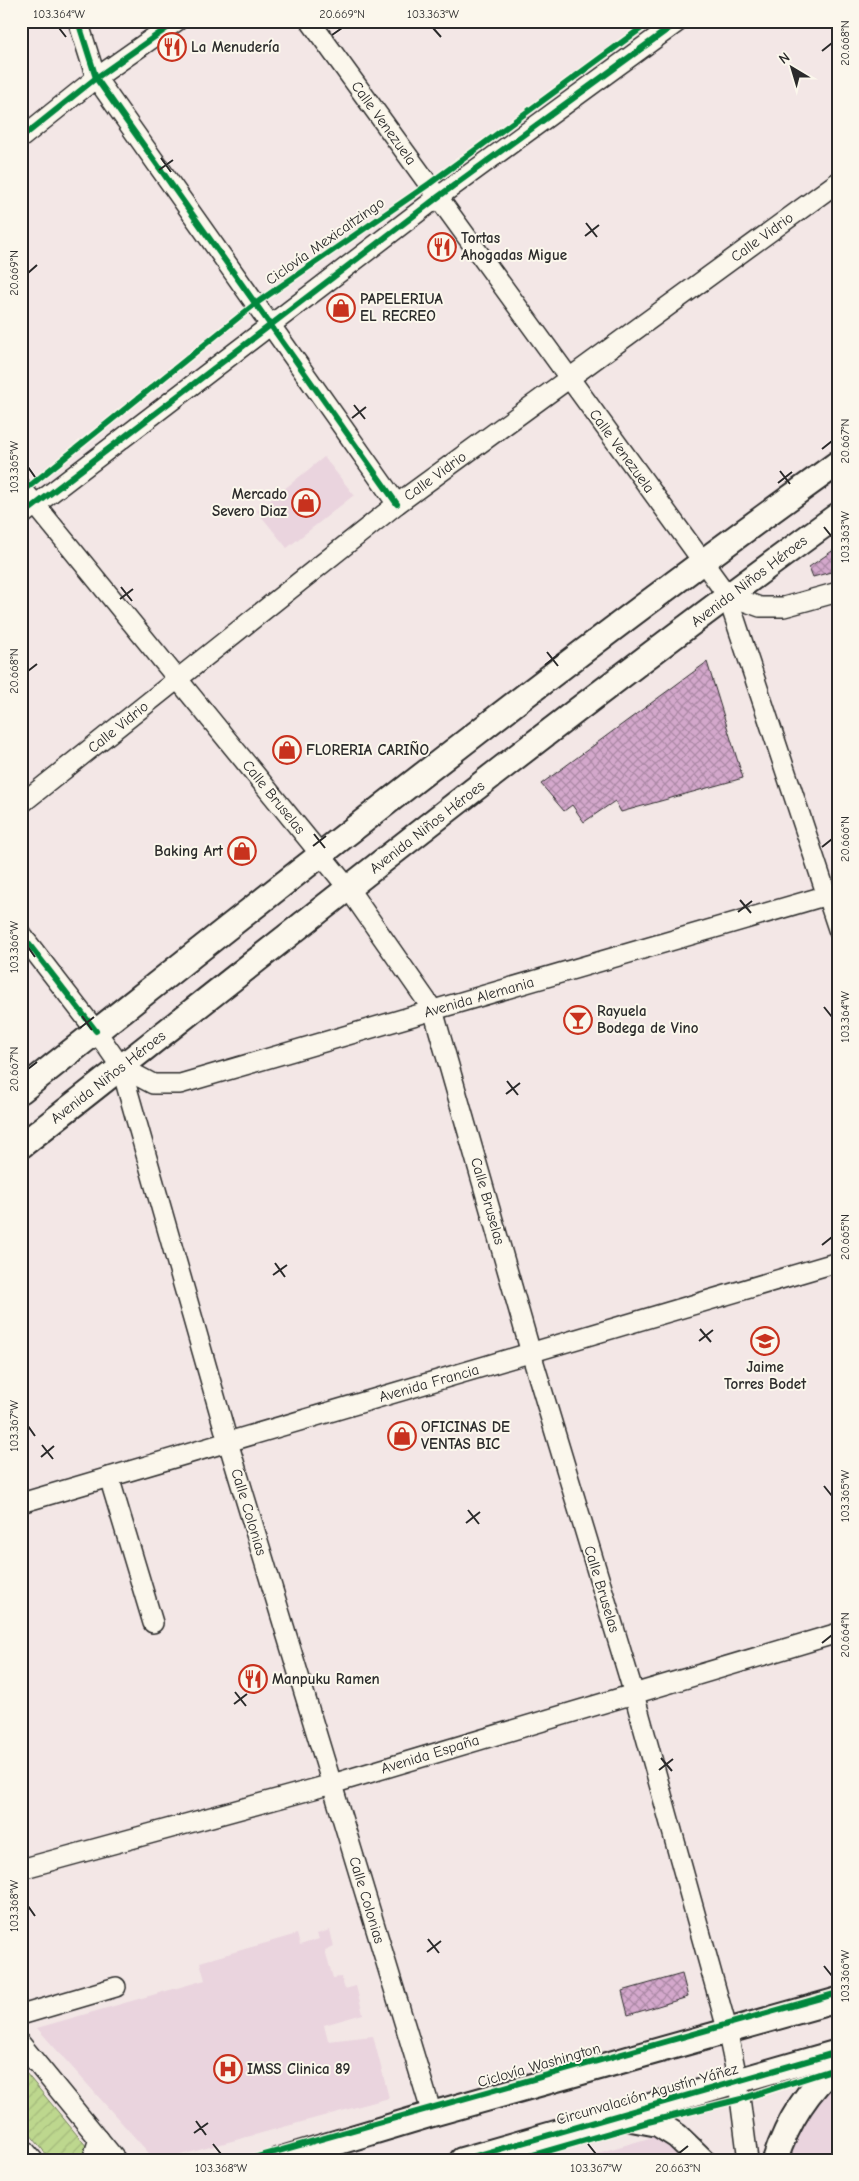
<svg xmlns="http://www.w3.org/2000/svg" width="859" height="2181" font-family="'Comic Neue',sans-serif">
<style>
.built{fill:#ead4de}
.garden{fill:url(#garden-furrows);stroke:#74815c}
.building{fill:url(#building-cross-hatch);stroke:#2b2b2b}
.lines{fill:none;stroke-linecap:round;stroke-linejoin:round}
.minor-casing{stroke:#2b2b2b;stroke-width:22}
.major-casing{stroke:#2b2b2b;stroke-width:28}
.minor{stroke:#fbf7ec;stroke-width:19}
.major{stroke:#fbf7ec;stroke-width:24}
.cycleway-casing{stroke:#fbf7ec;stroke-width:9}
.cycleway{stroke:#00873e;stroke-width:6}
.ticks{fill:none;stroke:#2b2b2b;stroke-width:2}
.labels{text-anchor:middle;stroke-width:4;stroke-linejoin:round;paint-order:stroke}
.poi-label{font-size:15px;font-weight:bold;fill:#2b2b2b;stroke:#fbf7ec;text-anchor:start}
.street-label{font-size:15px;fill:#2b2b2b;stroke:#fbf7ec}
.neatline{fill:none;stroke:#2b2b2b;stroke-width:2}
.ticks-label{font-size:12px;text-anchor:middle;fill:#2b2b2b}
</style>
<defs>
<pattern id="garden-furrows" width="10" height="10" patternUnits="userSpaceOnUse" patternTransform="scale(1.25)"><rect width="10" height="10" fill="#bdd78e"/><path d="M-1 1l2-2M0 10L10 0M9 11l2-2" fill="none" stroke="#a3b97b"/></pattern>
<pattern id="building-cross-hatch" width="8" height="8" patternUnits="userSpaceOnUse" patternTransform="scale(1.25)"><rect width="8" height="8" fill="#d4a8cc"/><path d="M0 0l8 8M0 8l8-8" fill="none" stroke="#ac89a6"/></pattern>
</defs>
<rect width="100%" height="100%" fill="#f3e7e6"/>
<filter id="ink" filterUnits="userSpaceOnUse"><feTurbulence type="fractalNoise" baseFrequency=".02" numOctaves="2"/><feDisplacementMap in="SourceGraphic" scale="10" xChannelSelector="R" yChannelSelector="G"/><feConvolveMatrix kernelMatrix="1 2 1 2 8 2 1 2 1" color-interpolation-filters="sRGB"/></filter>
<g filter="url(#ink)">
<g class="built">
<path d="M324 457 354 495 287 548 257 511Z"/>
<path d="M330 1930 334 1947 325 1950 333 1978 341 1977 345 1989 356 1986 363 2014 324 2025 328 2041 373 2036 389 2098 163 2160H155L37 2028 205 1980 200 1962 297 1934 300 1945 319 1939 317 1934Z"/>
<path d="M838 2085V2160H786L806 2117 821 2097Z"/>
<path d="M656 2136 681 2153 688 2160H574Z"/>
</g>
<path class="garden" d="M21 2067 87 2147V2160H51L21 2123Z"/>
<g class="building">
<path d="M838 547V570L813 577 809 567Z"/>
<path d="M707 662 743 778 621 812 615 801 584 822 572 805 564 811 541 784Z"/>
<path d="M682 1974 688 1997 628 2015 622 1991Z"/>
</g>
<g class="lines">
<defs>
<g id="minor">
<path d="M78 21 96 78 397 504"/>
<path d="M310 21 727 595 838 929"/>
<path d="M21 138 96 78 177 21"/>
<path d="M21 487 348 888 433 1010 531 1353 634 1694 726 2025 738 2082 748 2160"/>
<path d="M21 516 438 197 679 21"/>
<path d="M727 595 760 607H784L838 592"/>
<path d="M21 804 397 504 838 182"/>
<path d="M21 934 96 1031 121 1067 228 1442 432 2114"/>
<path d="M121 1067 153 1084H180L838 892"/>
<path d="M109 1477 153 1623"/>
<path d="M21 1503 838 1262"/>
<path d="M21 1869 332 1784 838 1633"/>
<path d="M21 2015 116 1987"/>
<path d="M21 2044 116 2160"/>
<path d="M21 2146 33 2160"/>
<path d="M92 2160 99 2139"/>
</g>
<g id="major">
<path d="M21 1091C291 878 559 663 838 463"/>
<path d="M21 1146C292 933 560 717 838 515"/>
<path d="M621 2117 658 2124 677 2136 702 2160"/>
<path d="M279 2160 432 2114 838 2000"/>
<path d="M462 2160 838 2052"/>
<path d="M775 2160C787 2123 808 2089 838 2064"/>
</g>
</defs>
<use href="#minor" class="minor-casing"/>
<use href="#major" class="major-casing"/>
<use href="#minor" class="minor"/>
<use href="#major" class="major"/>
<defs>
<g id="cycleway">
<path d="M78 21 96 78 397 504"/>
<path d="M21 138 96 78 177 21"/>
<path d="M21 493 255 304 429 184 651 21"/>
<path d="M21 516 438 197 679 21"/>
<path d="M21 934 96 1031"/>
<path d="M247 2160 838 1993"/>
<path d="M462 2160 838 2052"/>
<path d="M516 2160 648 2122 741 2099 838 2068"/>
</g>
</defs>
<use href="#cycleway" class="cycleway-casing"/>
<use href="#cycleway" class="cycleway"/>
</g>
</g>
<path class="ticks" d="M59 28 66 37M433 28 441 37M332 35 342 28M822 51 832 43M161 158 171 172M159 170 173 160M586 223 597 237M585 236 599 225M28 273 37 265M354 405 365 419M352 418 366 407M822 449 832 441M28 467 35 477M780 471 790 484M778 483 792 472M824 527 832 537M121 587 132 601M120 599 133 589M547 652 558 666M545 665 559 654M28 671 37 664M314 834 325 848M313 846 326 836M822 847 832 839M740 900 751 913M738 912 752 901M28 947 35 957M824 1007 832 1017M82 1016 92 1030M80 1028 94 1017M28 1069 37 1062M507 1081 518 1095M506 1094 520 1083M822 1245 832 1237M275 1263 285 1277M273 1275 287 1265M700 1329 711 1342M699 1341 713 1330M28 1426 35 1436M42 1445 53 1459M41 1457 54 1446M824 1486 832 1496M468 1510 479 1524M466 1523 480 1512M822 1643 832 1635M235 1692 246 1706M234 1704 247 1694M661 1758 672 1771M659 1770 673 1759M28 1906 35 1916M428 1939 439 1953M427 1952 441 1941M824 1966 832 1976M196 2121 206 2135M194 2133 208 2123M213 2144 221 2154M588 2144 596 2154M678 2154 688 2146"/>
<defs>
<symbol id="restaurant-ring" viewBox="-11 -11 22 22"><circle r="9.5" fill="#fbf7ec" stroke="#c8321e" stroke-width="1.5"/><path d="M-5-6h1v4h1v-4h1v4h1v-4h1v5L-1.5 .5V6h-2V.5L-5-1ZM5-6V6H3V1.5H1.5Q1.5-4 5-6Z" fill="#c8321e"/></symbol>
<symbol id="shop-ring" viewBox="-11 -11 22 22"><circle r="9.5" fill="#fbf7ec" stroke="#c8321e" stroke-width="1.5"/><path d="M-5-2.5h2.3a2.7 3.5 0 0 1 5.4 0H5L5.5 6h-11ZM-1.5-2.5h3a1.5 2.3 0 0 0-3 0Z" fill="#c8321e"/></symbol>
<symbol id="bar-ring" viewBox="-11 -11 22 22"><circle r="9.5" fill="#fbf7ec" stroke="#c8321e" stroke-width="1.5"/><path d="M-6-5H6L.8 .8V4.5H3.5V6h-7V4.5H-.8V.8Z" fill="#c8321e"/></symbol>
<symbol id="school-ring" viewBox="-11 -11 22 22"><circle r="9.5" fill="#fbf7ec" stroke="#c8321e" stroke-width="1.5"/><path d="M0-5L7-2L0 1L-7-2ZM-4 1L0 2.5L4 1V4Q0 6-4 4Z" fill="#c8321e"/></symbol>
<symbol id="hospital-ring" viewBox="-11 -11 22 22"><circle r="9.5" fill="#fbf7ec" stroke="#c8321e" stroke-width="1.5"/><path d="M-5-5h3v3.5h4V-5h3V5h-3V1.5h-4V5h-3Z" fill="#c8321e"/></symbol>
</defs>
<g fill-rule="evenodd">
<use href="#restaurant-ring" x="156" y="31" width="32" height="32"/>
<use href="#restaurant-ring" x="426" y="231" width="32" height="32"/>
<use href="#shop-ring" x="325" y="292" width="32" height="32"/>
<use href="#shop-ring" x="290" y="487" width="32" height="32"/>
<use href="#shop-ring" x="271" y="734" width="32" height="32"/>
<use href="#shop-ring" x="226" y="835" width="32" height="32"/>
<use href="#bar-ring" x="562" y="1004" width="32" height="32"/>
<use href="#school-ring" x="749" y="1325" width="32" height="32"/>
<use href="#shop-ring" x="386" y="1420" width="32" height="32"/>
<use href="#restaurant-ring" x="237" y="1663" width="32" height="32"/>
<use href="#hospital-ring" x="212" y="2053" width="32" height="32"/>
</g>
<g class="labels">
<g class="poi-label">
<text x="191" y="52">La Menudería</text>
<text x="461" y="243">Tortas<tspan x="461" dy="17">Ahogadas Migue</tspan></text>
<text x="360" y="304">PAPELERIUA<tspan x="360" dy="17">EL RECREO</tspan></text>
<text x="287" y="499" text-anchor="end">Mercado<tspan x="287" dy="17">Severo Diaz</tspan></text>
<text x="306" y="755">FLORERIA CARIÑO</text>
<text x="223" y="856" text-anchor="end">Baking Art</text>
<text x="597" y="1016">Rayuela<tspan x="597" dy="17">Bodega de Vino</tspan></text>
<text x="765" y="1372" text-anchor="middle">Jaime<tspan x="765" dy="17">Torres Bodet</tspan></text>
<text x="421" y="1432">OFICINAS DE<tspan x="421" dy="17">VENTAS BIC</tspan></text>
<text x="272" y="1684">Manpuku Ramen</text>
<text x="247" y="2074">IMSS Clinica 89</text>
</g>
<g class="street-label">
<text transform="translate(384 123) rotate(54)" y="5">Calle Venezuela</text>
<text transform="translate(762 237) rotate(-36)" y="5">Calle Vidrio</text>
<text transform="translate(325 241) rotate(-35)" y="5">Ciclovía Mexicaltzingo</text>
<text transform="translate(622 451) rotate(54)" y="5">Calle Venezuela</text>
<text transform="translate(435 476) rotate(-36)" y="5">Calle Vidrio</text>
<text transform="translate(749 581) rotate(-37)" y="5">Avenida Niños Héroes</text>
<text transform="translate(118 727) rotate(-39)" y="5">Calle Vidrio</text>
<text transform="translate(274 797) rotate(51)" y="5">Calle Bruselas</text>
<text transform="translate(427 827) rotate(-38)" y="5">Avenida Niños Héroes</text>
<text transform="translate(479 997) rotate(-16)" y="5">Avenida Alemania</text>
<text transform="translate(108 1077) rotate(-38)" y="5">Avenida Niños Héroes</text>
<text transform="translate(488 1201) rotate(74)" y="5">Calle Bruselas</text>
<text transform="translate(429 1383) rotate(-16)" y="5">Avenida Francia</text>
<text transform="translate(249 1512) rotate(73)" y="5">Calle Colonias</text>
<text transform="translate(602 1589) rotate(73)" y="5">Calle Bruselas</text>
<text transform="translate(430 1754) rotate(-17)" y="5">Avenida España</text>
<text transform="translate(367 1900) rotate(73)" y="5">Calle Colonias</text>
<text transform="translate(539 2065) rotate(-16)" y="5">Ciclovía Washington</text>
<text transform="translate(647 2094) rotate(-16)" y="5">Circunvalación Agustín Yáñez</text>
</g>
</g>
<rect width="859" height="2181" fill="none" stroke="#fbf7ec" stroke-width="55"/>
<g transform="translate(792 68) rotate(322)" stroke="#fbf7ec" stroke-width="4" paint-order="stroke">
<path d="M0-4L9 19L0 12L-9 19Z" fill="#2b2b2b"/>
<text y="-8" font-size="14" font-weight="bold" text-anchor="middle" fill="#2b2b2b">N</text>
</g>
<rect x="28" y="28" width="804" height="2126" class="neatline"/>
<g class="ticks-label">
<text x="59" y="18">103.364°W</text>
<text x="342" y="18">20.669°N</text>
<text x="433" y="18">103.363°W</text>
<text transform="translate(845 43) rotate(-90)" y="4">20.668°N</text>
<text transform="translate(14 273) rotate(-90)" y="4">20.669°N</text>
<text transform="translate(845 441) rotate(-90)" y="4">20.667°N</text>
<text transform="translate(14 467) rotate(-90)" y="4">103.365°W</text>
<text transform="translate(845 537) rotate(-90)" y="4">103.363°W</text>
<text transform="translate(14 671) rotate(-90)" y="4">20.668°N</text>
<text transform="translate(845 839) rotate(-90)" y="4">20.666°N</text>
<text transform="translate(14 947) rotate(-90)" y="4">103.366°W</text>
<text transform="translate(845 1017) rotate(-90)" y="4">103.364°W</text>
<text transform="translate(14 1069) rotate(-90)" y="4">20.667°N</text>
<text transform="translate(845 1237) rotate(-90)" y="4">20.665°N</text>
<text transform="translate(14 1426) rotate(-90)" y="4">103.367°W</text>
<text transform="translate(845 1496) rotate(-90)" y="4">103.365°W</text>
<text transform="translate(845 1635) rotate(-90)" y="4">20.664°N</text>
<text transform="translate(14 1906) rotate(-90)" y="4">103.368°W</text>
<text transform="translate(845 1976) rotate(-90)" y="4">103.366°W</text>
<text x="221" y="2172">103.368°W</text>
<text x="596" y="2172">103.367°W</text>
<text x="678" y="2172">20.663°N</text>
</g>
</svg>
